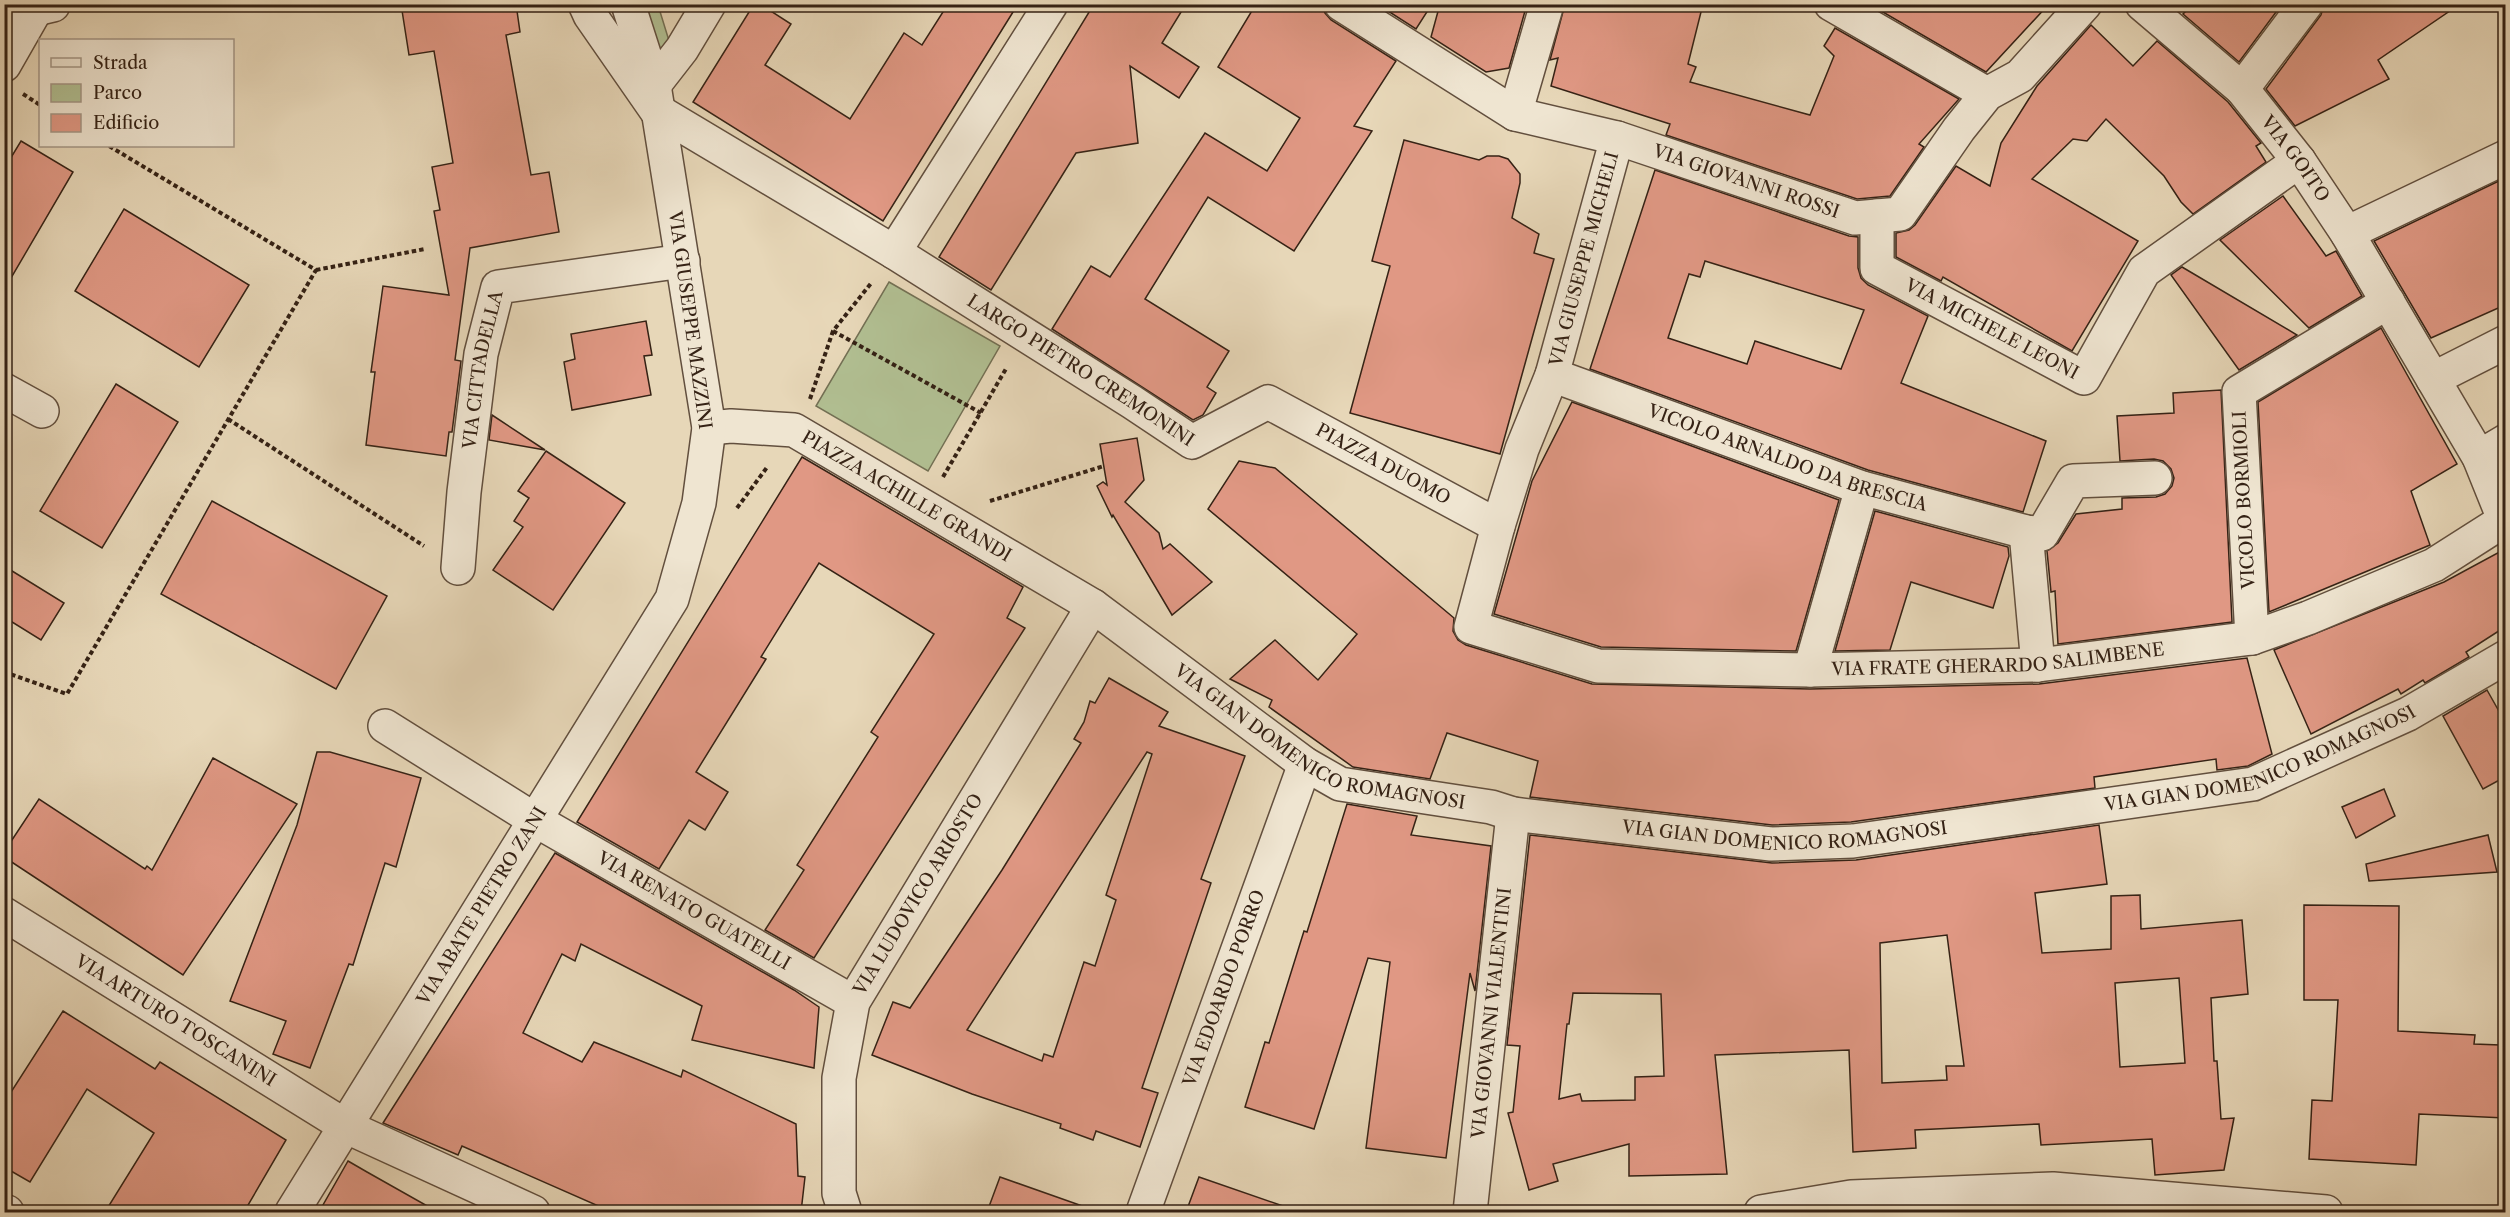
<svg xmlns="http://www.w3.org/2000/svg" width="2510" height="1217" font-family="'Libre Caslon Text',serif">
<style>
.green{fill:#b1bf92;stroke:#737054;stroke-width:1.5}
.building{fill:#e09884;stroke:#352215;stroke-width:1.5;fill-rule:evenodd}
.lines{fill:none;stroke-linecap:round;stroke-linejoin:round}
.minor-casing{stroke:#624f3e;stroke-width:36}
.path{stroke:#352215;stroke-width:4;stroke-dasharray:4.5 3;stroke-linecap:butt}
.minor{stroke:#efe5d1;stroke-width:33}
.labels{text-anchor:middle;stroke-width:6;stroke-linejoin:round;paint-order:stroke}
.street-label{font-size:18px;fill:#352215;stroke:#efe5d1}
</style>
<rect width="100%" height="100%" fill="#e7d7b8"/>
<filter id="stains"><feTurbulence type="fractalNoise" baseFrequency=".00333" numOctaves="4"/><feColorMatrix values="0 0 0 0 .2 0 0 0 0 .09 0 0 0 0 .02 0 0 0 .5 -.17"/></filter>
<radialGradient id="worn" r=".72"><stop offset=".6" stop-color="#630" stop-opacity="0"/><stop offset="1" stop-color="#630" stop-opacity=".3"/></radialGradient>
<g class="green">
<path d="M645 5H658L670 44 659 62Z"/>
<path d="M889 282 1000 346 928 471 816 406Z"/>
</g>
<g class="building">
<path d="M401 4H516L520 32 506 35 531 175 549 172 559 232 470 248 455 360 461 361 452 432H449L446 456 366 445 375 372H371L383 286 449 295 434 211 440 210 432 167 453 163 434 51 409 55Z"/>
<path d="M754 4H760L791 24 765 65 850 119 904 33 922 45 948 4H1018L883 221 693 102Z"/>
<path d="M1094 4H1186L1162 43 1199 67 1179 98 1130 66 1138 143 1076 153 991 290 939 257Z"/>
<path d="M1256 4H1322L1325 13 1331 20 1396 61 1354 126 1372 131 1294 251 1208 197 1145 299 1229 351 1207 387 1216 393 1203 415 1193 420 1052 329 1091 266 1110 277 1205 133 1267 171 1300 118 1218 67Z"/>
<path d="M1377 4H1432L1416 29Z"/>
<path d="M1440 4H1527L1509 68 1486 72 1431 37Z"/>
<path d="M1565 4H1703L1688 64 1696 67 1690 82 1810 115 1834 56 1824 46 1835 28 1959 99 1919 144 1924 147 1890 196 1857 199 1666 135 1670 124 1551 86 1558 58 1550 60Z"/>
<path d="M1869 4H2049L1986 72Z"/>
<path d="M2193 4H2282L2239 62 2183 14Z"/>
<path d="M2324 4H2460L2378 60 2389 79 2295 126 2266 89 2321 15Z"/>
<path d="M2091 25 2133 66 2157 41 2228 102 2261 143 2256 146 2266 162 2193 214 2181 202 2164 176 2106 119 2087 141 2073 139 2032 179 2138 241 2072 351 1943 277 1941 281 1896 257V233L1909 230 1915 225 1956 166 1990 186 2001 143 2037 86Z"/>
<path d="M1404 140 1479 160 1487 156H1499L1508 159 1520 174V183L1512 218 1539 234 1534 253 1554 259 1500 454 1350 413 1390 266 1372 261Z"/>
<path d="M21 141 73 172 4 290V169Z"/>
<path d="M1655 170 1849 236 1858 237V268L1861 278 1868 285 1928 316 1901 383 2046 441 2023 512 1868 470 1590 369ZM1705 261 1864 310 1841 369 1755 341 1747 364 1668 338 1689 274 1700 277Z"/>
<path d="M2505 178V305L2431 338 2374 241Z"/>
<path d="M2283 196 2326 256 2336 251 2362 296 2309 328 2220 240Z"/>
<path d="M124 209 249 285 199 367 75 291Z"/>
<path d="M2182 267 2297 335 2239 370 2171 275Z"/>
<path d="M646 321 652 355 644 356 651 395 572 410 564 362 575 359 571 334Z"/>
<path d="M2381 328 2457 464 2411 491 2430 545 2269 612 2258 402Z"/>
<path d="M116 384 178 422 102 548 40 511Z"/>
<path d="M2221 390 2232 622 2058 644 2055 591 2051 592 2047 551 2058 543 2076 514 2122 509V498L2156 497 2165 494 2172 486 2174 478 2171 469 2163 461 2154 459 2120 461 2117 416 2174 413 2173 393Z"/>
<path d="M1572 402 1839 500 1796 651 1601 647 1494 614 1532 481Z"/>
<path d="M492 415 545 450 489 440Z"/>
<path d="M1137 438 1144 480 1125 502 1159 533 1163 549 1170 544 1212 582 1172 615 1113 515 1112 517 1097 486 1103 482 1107 485 1100 444Z"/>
<path d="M546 451 625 503 553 610 493 570 523 527 514 521 529 498 518 491Z"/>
<path d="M802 457 1023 587 1007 618 1025 628 814 958 765 930 804 870 797 865 878 737 871 732 934 634 819 563 761 657 766 659 696 772 728 792 705 830 689 820 659 869 577 822Z"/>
<path d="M1239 461 1275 468 1318 504 1454 618 1453 631 1458 640 1466 645 1592 684 1810 689 2039 684 2247 658 2272 754 2248 766 2217 770 2216 759 2094 777 2095 788 1851 822 1772 825 1530 797 1538 761 1447 733 1430 779 1353 767 1269 707 1272 700 1230 679 1275 640 1318 680 1357 634 1208 509Z"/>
<path d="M212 501 387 596 336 689 161 594Z"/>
<path d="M1875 511 2008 547 2009 556 1993 608 1911 582 1890 650 1835 651Z"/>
<path d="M2505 549V627L2466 652 2469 657 2425 683 2423 680 2401 694 2398 689 2311 734 2274 650 2444 582Z"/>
<path d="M4 566 64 603 41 640 4 617Z"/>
<path d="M1109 678 1168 712 1159 726 1245 756 1201 879 1211 883 1142 1088 1158 1093 1140 1147 1096 1131 1093 1140 1060 1128 1061 1124 972 1094 872 1055 893 1002 910 1008 1002 870 1081 743 1074 739 1084 722 1090 701 1095 703ZM1147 752 1152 754 1106 895 1116 900 1095 966 1084 962 1053 1057 1044 1054 1042 1061 967 1030Z"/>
<path d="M2487 690 2505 722V777L2483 789 2443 716Z"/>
<path d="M317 752H330L421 778 396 867 385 863 353 965 349 964 310 1068 273 1054 286 1021 230 1001 297 825Z"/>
<path d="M213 758 297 804 183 975 4 857V852L39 799 145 869 147 866 152 870Z"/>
<path d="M2384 789 2395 816 2356 838 2342 807Z"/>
<path d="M1347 804 1417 816 1411 835 1491 846 1475 991 1470 973 1446 1158 1366 1148 1390 962 1368 958 1314 1129 1245 1107 1265 1042 1269 1043 1304 931 1307 932Z"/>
<path d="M2099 825 2107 884 2035 893 2042 953 2111 949V896L2140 895 2141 929 2242 920 2248 994 2211 998 2214 1061H2217L2221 1119 2234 1118 2224 1170 2155 1175 2152 1139 2041 1145 2039 1124 1915 1130 1916 1148 1853 1152 1849 1050 1715 1055 1727 1174 1629 1176V1144L1553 1164 1558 1181 1529 1190 1508 1113 1513 1112 1520 1046 1507 1045 1530 835 1772 863 1856 860ZM1947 935 1964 1066H1946L1947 1080 1882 1083 1880 943ZM2179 978 2185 1063 2120 1067 2115 983ZM1573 993 1661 994 1664 1076 1635 1077V1100L1582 1101 1580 1094 1559 1099 1567 1024H1569Z"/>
<path d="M2488 835 2497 872 2369 881 2366 864Z"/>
<path d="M555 853 794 990 819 1007 814 1068 692 1040 702 1006 581 944 575 961 562 954 523 1033 582 1062 594 1042 681 1077 683 1070 796 1124 798 1176 805 1177 801 1212H612L462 1146 458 1155 383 1123Z"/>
<path d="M2304 905 2399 906 2398 1031 2475 1035 2474 1044 2500 1045 2499 1061H2505V1118L2419 1114 2416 1165 2309 1159 2312 1100 2332 1101 2338 1000H2304Z"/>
<path d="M63 1011 155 1069 160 1062 286 1140 244 1212H105L154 1133 87 1089 30 1182 4 1167V1103Z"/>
<path d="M348 1161 367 1172 438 1212H319Z"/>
<path d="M1000 1177 1088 1208 1087 1212H987Z"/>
<path d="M1199 1177 1286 1207 1285 1212H1186Z"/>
</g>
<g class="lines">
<defs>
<g id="minor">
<path id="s1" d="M585 4 590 15 656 110 894 252 1132 402 1192 442 1268 402 1498 526"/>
<path id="s2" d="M1341 4 1515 114 1617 138 1855 218 1900 214 1959 129 1987 94 2020 76 2085 4"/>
<path d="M1831 4 1987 94"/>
<path id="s3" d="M2142 4 2242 89 2299 161 2347 233 2479 457 2506 524"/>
<path d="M4 10 36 9 53 5"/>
<path d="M4 65 36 9"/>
<path d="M654 85 682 49 709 4"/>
<path d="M2242 89 2306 4"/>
<path d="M1515 114 1547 4"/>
<path id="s4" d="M1617 138 1552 375 1522 449 1498 526 1471 627 1598 666 1810 670 2038 665 2252 638 2308 618 2434 565 2503 521"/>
<path id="s5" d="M1877 216V268L2084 378 2144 271 2299 161"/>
<path d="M2347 233 2506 157"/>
<path d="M894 252 1051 4"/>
<path id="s6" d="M1552 375 1862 488 2026 532 2042 534 2073 481 2155 478"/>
<path d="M2433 379 2506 342"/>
<path d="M4 390 42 411"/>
<path id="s7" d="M709 428 731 426 794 430 1093 606 1305 764 1340 784 1491 807 1513 814 1771 844 1853 841 2253 784 2408 714 2506 657"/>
<path d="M2479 457 2506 441"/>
<path d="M2026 532 2038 665"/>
<path id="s8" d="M458 568 464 492 481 354 498 287 683 261"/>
<path d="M2252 638 2239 392 2388 302"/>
<path d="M1810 670 1862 488"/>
<path id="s9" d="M385 726 535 820 853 1002"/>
<path id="s10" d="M4 914 347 1127 533 1212"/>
<path d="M4 1211 7 1212"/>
<path id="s11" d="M292 1212 672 599 699 503 709 428 654 85 628 4"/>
<path id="s12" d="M845 1212 839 1193V1078L853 1002 1093 606"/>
<path id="s13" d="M1143 1212 1305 764"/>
<path id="s14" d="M1470 1212 1513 814"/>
<path d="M1761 1212 1851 1197 2053 1189 2326 1212"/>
</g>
</defs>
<use href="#minor" class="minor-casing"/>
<g class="path">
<path d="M23 94 40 105"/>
<path d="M316 270 425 249"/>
<path d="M833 331 981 413"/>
<path d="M810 399 833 331 872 282"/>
<path d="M228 419 424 546"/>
<path d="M943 477 1007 367"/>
<path d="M990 501 1104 466"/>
<path d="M737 508 768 466"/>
<path d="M4 672 67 694 316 270 109 146"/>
</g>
<use href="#minor" class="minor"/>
</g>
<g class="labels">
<g class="street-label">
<text dy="6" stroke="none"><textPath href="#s3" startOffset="219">VIA GOITO</textPath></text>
<text dy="6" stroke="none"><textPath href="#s2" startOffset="447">VIA GIOVANNI ROSSI</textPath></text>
<text transform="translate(1584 259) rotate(-75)" y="6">VIA GIUSEPPE MICHELI</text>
<text transform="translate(690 320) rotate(82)" y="6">VIA GIUSEPPE MAZZINI</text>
<text dy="6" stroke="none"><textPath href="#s5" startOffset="182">VIA MICHELE LEONI</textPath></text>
<text dy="6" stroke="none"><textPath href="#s1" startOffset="626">LARGO PIETRO CREMONINI</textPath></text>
<text dy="6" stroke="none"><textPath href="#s8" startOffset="200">VIA CITTADELLA</textPath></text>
<text dy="6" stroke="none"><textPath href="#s6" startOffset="250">VICOLO ARNALDO DA BRESCIA</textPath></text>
<text dy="6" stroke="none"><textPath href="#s1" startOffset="975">PIAZZA DUOMO</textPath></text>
<text dy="6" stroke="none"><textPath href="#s7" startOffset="216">PIAZZA ACHILLE GRANDI</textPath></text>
<text transform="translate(2244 500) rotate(-93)" y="6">VICOLO BORMIOLI</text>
<text dy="6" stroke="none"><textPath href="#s4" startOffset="1044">VIA FRATE GHERARDO SALIMBENE</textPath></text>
<text dy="6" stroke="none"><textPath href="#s7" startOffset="700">VIA GIAN DOMENICO ROMAGNOSI</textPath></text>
<text dy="6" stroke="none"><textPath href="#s7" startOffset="1672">VIA GIAN DOMENICO ROMAGNOSI</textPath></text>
<text dy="6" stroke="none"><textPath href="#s7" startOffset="1186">VIA GIAN DOMENICO ROMAGNOSI</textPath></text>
<text dy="6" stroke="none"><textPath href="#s12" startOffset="338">VIA LUDOVICO ARIOSTO</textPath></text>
<text dy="6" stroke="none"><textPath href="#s11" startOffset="360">VIA ABATE PIETRO ZANI</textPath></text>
<text dy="6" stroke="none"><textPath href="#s9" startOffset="360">VIA RENATO GUATELLI</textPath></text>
<text dy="6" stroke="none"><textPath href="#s13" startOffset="238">VIA EDOARDO PORRO</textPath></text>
<text dy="6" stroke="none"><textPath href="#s14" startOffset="200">VIA GIOVANNI VIALENTINI</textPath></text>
<text dy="6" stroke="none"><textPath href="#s10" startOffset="202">VIA ARTURO TOSCANINI</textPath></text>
</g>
</g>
<rect width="2510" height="1217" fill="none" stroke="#e7d7b8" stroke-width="24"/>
<rect x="6" y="6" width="2498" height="1205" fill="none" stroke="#352215" stroke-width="3"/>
<rect x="12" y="12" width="2486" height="1193" fill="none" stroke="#352215" stroke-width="1.5"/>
<rect x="39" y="39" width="195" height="108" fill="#efe5d1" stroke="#a59786" stroke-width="1.5"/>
<rect x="51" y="58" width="30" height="9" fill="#efe5d1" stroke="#a59786" stroke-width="1.5"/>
<text x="93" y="69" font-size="18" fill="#352215">Strada</text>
<rect x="51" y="84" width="30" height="18" fill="#b1bf92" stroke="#a59786" stroke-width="1.5"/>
<text x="93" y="99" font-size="18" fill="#352215">Parco</text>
<rect x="51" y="114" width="30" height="18" fill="#e09884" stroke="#a59786" stroke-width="1.5"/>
<text x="93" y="129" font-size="18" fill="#352215">Edificio</text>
<rect width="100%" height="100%" filter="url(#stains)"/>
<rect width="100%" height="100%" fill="url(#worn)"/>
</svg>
